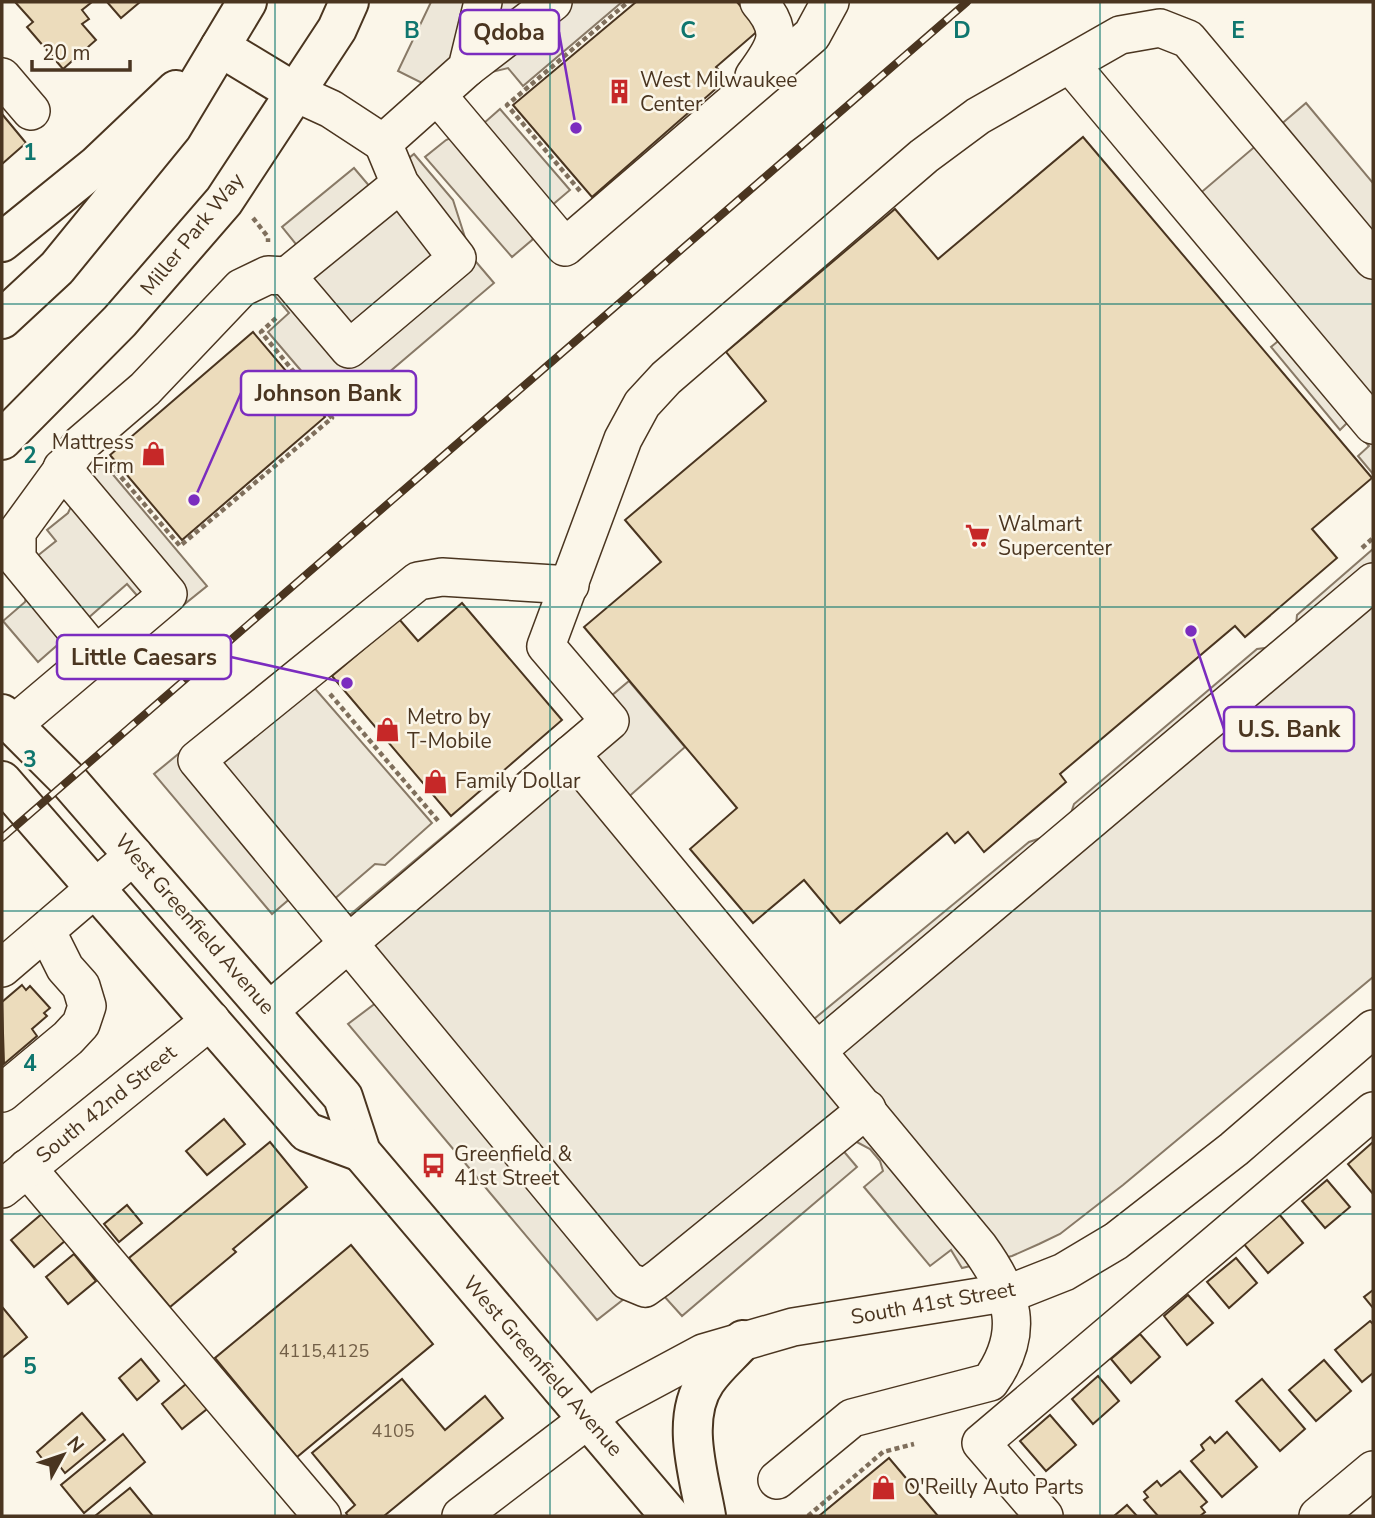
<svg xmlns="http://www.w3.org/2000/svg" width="1375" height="1518" font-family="'Nunito Sans',sans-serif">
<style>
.parking{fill:#ede7d9;stroke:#887966;stroke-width:2}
.building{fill:#ecdcbc;stroke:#4a3520;stroke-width:2}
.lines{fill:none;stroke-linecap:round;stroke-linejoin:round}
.minor-casing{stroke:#4a3520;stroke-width:40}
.major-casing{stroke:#4a3520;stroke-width:42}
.path{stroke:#7f6f5c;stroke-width:4.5;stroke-dasharray:5 3.5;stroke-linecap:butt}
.minor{stroke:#fbf6e9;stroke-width:37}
.major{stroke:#fbf6e9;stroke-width:38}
.rail-casing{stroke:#4a3520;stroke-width:8}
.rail{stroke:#fbf6e9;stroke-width:5;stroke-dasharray:16;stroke-linecap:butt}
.grid{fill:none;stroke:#0f766e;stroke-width:2;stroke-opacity:0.55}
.labels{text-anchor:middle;stroke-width:5;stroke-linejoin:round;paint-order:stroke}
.number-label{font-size:18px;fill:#725f47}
.poi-label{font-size:21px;fill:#4a3520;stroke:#fbf6e9;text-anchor:start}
.street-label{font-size:21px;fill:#4a3520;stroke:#fbf6e9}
.grid-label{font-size:23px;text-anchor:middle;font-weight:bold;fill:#0f766e;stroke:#fbf6e9;stroke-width:5;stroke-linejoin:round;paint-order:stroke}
.leader{fill:none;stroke:#7b2cbf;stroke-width:2.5}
.callout-dot{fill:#7b2cbf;stroke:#fbf6e9;stroke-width:2.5}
.callout{fill:#fbf6e9;stroke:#7b2cbf;stroke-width:2.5}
.callout-label{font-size:23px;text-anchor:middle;font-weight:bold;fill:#4a3520}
</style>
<rect width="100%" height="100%" fill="#fbf6e9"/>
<g class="parking">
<path d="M431 2H622L523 86 508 68 430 87 398 71Z"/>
<path d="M1306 103 1373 183V474L1358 456 1369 446 1348 422 1340 430 1271 347 1283 337 1177 213Z"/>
<path d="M500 109 570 190 550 207 532 240 512 257 425 157 446 140 483 124Z"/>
<path d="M414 154 453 200 471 256 494 283 361 396 343 376 321 394 268 332 289 313 274 295 300 249 282 227 354 168 371 188Z"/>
<path d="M104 464 207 586 161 623 127 584 38 662 3 621 25 602 36 557 56 541 47 530 68 513 83 481Z"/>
<path d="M1373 549V977L1123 1185 1060 1234 1039 1244 1012 1256 962 1268 951 1250 930 1266 864 1187 883 1171 880 1161 870 1149 853 1140 840 1147 857 1167 682 1316 664 1296 624 1299 597 1320 348 1024 377 1002 322 938 629 681 685 747 625 800 814 1019 1029 842 1044 837 1070 816 1074 804 1257 649 1273 647 1296 625 1297 615Z"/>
<path d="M291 661 432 823 385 865 375 864 311 919 292 897 272 914 154 774Z"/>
</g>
<g class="building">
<path d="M15 2H92L82 10 89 19 82 24 96 40 63 69 27 27 33 22Z"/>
<path d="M107 2H140L121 18Z"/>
<path d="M636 2H737L760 29 716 67 727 79 592 197 513 105Z"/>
<path d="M2 114 26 143 2 164Z"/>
<path d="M1083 137 1372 478 1312 529 1337 558 1245 637 1235 626 1060 774 1066 782 984 852 968 832 955 843 947 833 840 923 804 880 753 923 690 849 737 808 584 627 661 562 625 520 766 401 726 352 895 209 938 259Z"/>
<path d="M253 332 325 417 182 540 110 455Z"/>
<path d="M462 603 562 720 451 816 332 676 399 619 418 641Z"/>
<path d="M22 985 26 990 30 986 50 1008 44 1013 47 1016 32 1029 37 1036 4 1064 2 1002Z"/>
<path d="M224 1119 245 1144 207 1175 186 1151Z"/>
<path d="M270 1142 307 1187 233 1249 236 1252 170 1307 129 1258Z"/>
<path d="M1373 1142V1194L1348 1164Z"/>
<path d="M1327 1180 1350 1207 1325 1228 1302 1201Z"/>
<path d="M127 1205 142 1223 119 1242 104 1224Z"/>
<path d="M44 1212 66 1240 34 1267 11 1240Z"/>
<path d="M1279 1214 1303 1243 1268 1273 1243 1243Z"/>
<path d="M351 1245 433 1344 297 1457 215 1358Z"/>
<path d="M74 1254 96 1281 68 1304 46 1277Z"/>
<path d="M1236 1258 1257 1283 1229 1308 1207 1282Z"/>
<path d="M1373 1290V1308L1364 1297Z"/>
<path d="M1188 1295 1213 1323 1187 1345 1164 1316Z"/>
<path d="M3 1308 27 1337 2 1358V1309Z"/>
<path d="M1370 1321 1373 1324V1373L1362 1382 1335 1350Z"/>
<path d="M1140 1334 1160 1357 1131 1383 1111 1359Z"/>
<path d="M141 1359 159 1381 137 1400 119 1378Z"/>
<path d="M1324 1360 1351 1391 1316 1421 1289 1390Z"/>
<path d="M1098 1376 1119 1401 1093 1424 1072 1399Z"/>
<path d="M402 1379 445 1430 485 1396 503 1418 384 1516H348L346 1513 355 1505 312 1453Z"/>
<path d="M1262 1379 1305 1429 1280 1451 1236 1401Z"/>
<path d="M186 1384 207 1409 182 1429 162 1404Z"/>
<path d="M82 1413 105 1440 65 1473 55 1460 48 1466 37 1452Z"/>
<path d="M1050 1415 1076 1445 1046 1471 1020 1441Z"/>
<path d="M1227 1432 1257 1467 1222 1497 1191 1461 1204 1450 1201 1445 1210 1437 1215 1443Z"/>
<path d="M123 1434 145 1462 84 1513 61 1485Z"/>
<path d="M889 1458 938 1516H819Z"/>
<path d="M1180 1471 1207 1502 1201 1507 1205 1512 1200 1516H1158L1144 1500 1148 1497 1144 1492 1157 1481 1161 1486Z"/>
<path d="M130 1488 153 1516H95Z"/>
<path d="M1127 1505 1137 1516H1114Z"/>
</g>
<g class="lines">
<defs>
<g id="minor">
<path d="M1070 64 1373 425"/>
<path d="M467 68 553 2"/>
<path d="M754 76C775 47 786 33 759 2"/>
<path d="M2 77 31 111"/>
<path d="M296 93 331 109 383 143 467 68 483 2"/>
<path d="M438 96 565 247 812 35 830 2"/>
<path d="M383 143 400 184 457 258 349 349 287 276 400 184"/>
<path d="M570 585 442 577 418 581 197 760 628 1281 645 1288 659 1278 867 1109"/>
<path d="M97 656 17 559V532L81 444 145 389 241 288 268 275 287 276"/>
<path d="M13 725 168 594 62 468"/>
<path d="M571 754 979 1247C1013 1294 1026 1332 990 1382L852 1418 777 1480"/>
<path d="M2 968 134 855"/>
<path d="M270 1010 610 721 546 646 623 439 642 404 666 378 924 156 978 116 1120 35 1160 28 1188 39 1373 260"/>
<path d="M818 1050 1373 582"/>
<path d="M2 1093 68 1038 81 1024 87 1006 81 986 65 968 47 932"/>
<path d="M27 1168 322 1516"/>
<path d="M2 1189 211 1020"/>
<path d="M461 1516 608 1404 703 1353 793 1327 1016 1291 1064 1272 1116 1241 1234 1149 1373 1029"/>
<path d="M1044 1516 981 1443 1373 1111"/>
<path d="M1318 1516 1373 1470"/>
</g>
<g id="major">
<path d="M220 47 296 93"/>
<path d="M2 242 97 165 176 90"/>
<path d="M2 319 57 268 172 127 247 2"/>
<path d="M2 440 120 321 224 201 337 29 349 2"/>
<path d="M2 714 68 780 343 1097 361 1152 670 1516"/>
<path d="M2 781 307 1132 361 1152"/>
<path d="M706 1516C699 1475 680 1419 706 1381 716 1366 731 1354 743 1340"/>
</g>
</defs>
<use href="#minor" class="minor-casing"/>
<use href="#major" class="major-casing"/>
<g class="path">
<path d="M580 191 507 105 628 2"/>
<path d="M253 218 268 237V242"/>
<path d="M110 464 180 546 332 418 261 332 276 318"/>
<path d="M1362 548 1373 538"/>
<path d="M330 694 440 823"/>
<path d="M808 1516 883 1452 914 1444"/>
</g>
<use href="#minor" class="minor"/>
<use href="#major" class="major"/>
<defs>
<path id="rail" d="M2 838 967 2"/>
</defs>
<use href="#rail" class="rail-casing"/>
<use href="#rail" class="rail"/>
</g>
<path class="grid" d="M275 2V1516M550 2V1516M825 2V1516M1100 2V1516M2 304H1373M2 607H1373M2 911H1373M2 1214H1373"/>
<defs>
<symbol id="building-bare" viewBox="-9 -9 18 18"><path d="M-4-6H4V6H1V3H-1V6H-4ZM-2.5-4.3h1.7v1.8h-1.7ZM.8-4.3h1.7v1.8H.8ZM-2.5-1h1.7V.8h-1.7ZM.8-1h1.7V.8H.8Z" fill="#c62828" stroke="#fbf6e9" stroke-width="2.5" paint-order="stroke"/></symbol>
<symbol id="shop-bare" viewBox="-9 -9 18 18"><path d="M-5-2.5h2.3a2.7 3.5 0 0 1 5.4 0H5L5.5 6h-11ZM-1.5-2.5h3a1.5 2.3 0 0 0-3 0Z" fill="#c62828" stroke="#fbf6e9" stroke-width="2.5" paint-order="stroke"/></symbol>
<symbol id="supermarket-bare" viewBox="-9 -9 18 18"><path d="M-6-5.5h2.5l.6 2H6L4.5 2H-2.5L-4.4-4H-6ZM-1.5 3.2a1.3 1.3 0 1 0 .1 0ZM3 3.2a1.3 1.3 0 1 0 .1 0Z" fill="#c62828" stroke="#fbf6e9" stroke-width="2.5" paint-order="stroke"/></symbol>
<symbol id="bus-bare" viewBox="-9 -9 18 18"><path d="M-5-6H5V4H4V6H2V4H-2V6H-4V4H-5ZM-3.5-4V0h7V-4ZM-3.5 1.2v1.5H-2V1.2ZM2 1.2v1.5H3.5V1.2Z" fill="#c62828" stroke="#fbf6e9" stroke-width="2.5" paint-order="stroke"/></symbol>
</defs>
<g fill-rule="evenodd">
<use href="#building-bare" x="602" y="74" width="35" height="35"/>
<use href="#shop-bare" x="136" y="436" width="35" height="35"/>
<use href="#supermarket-bare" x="960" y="518" width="35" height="35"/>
<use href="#shop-bare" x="370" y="712" width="35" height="35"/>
<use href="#shop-bare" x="418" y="764" width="35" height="35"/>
<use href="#bus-bare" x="416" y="1148" width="35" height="35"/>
<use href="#shop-bare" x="866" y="1470" width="35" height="35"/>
</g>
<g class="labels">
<g class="number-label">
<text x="324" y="1357">4115,4125</text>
<text x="393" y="1437">4105</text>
</g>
<g class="poi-label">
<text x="640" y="87">West Milwaukee<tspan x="640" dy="24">Center</tspan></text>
<text x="134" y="449" text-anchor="end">Mattress<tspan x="134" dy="24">Firm</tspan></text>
<text x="998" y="531">Walmart<tspan x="998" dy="24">Supercenter</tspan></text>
<text x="407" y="724">Metro by<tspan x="407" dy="24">T-Mobile</tspan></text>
<text x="455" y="788">Family Dollar</text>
<text x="454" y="1161">Greenfield &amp;<tspan x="454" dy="24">41st Street</tspan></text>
<text x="904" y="1494">O'Reilly Auto Parts</text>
</g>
<g class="street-label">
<text transform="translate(192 234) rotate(-51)" y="7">Miller Park Way</text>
<text transform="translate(195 924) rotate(49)" y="7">West Greenfield Avenue</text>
<text transform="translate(106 1104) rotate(-39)" y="7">South 42nd Street</text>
<text transform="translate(933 1303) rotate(-10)" y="7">South 41st Street</text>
<text transform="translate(543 1366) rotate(49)" y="7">West Greenfield Avenue</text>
</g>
</g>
<g class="grid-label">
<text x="412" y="38">B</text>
<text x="688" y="38">C</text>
<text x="962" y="38">D</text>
<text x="1238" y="38">E</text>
<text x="30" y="160">1</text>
<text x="30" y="463">2</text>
<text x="30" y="767">3</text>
<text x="30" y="1071">4</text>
<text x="30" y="1374">5</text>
</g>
<path class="leader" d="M576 128L559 32M194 500L241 393M347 683L231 657M1191 631L1224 729"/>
<g class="callout-dot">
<circle cx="576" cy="128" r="7"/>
<circle cx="194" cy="500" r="7"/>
<circle cx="347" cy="683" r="7"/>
<circle cx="1191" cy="631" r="7"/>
</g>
<g class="callout">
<rect x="460" y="10" width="99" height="44" rx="7"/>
<rect x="241" y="371" width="175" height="44" rx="7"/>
<rect x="57" y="635" width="174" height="44" rx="7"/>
<rect x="1224" y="707" width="130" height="44" rx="7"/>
</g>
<g class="callout-label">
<text x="509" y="40">Qdoba</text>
<text x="328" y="401">Johnson Bank</text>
<text x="144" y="665">Little Caesars</text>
<text x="1289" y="737">U.S. Bank</text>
</g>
<rect width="1375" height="1518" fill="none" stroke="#4a3520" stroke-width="7"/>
<g transform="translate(63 1455) rotate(50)" stroke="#fbf6e9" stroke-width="5" paint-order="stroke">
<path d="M0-5L12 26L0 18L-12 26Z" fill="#4a3520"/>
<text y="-10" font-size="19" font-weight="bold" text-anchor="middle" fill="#4a3520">N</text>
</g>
<path d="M32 60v10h98v-10" fill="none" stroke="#4a3520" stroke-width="3.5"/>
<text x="42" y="60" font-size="21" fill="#4a3520" stroke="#fbf6e9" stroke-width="5" paint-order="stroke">20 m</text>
</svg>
